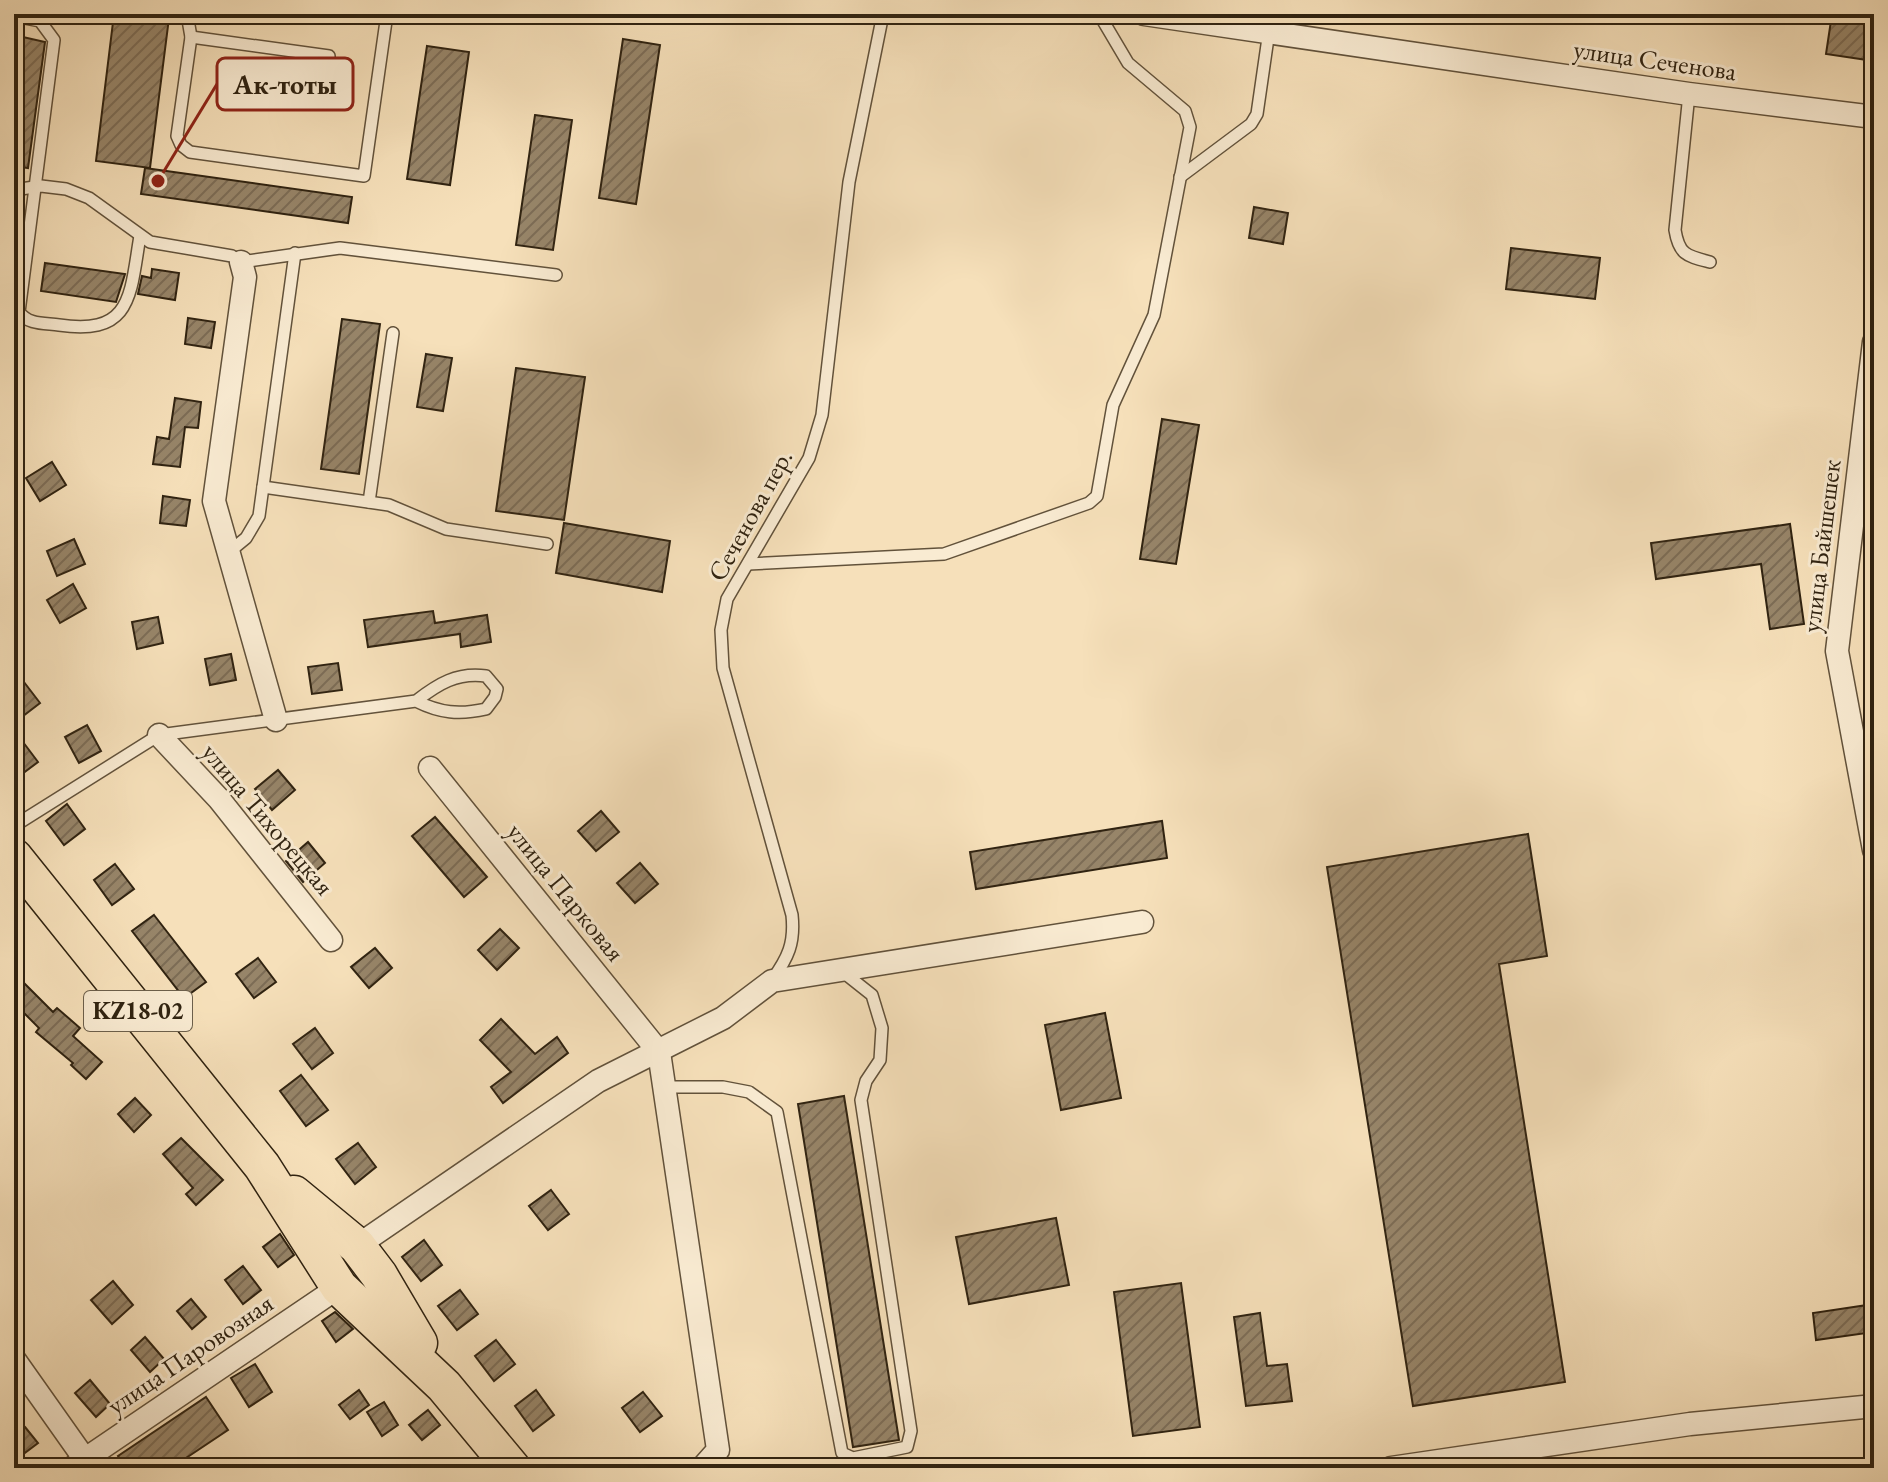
<svg xmlns="http://www.w3.org/2000/svg" width="1888" height="1482" font-family="'EB Garamond',serif">
<style>
.building{fill:url(#building-hatch);stroke:#302311;stroke-width:2}
.lines{fill:none;stroke-linecap:round;stroke-linejoin:round}
.service-casing{stroke:#62523b;stroke-width:14}
.minor-casing{stroke:#62523b;stroke-width:25}
.trunk-casing{stroke:#302311;stroke-width:39}
.path{stroke:#302311;stroke-width:3;stroke-dasharray:2 4;stroke-linecap:butt}
.service{stroke:#f9ebd2;stroke-width:11}
.minor{stroke:#f9ebd2;stroke-width:22}
.trunk{stroke:#f6e0ba;stroke-width:36}
.labels{text-anchor:middle;stroke-width:6;stroke-linejoin:round;paint-order:stroke}
.shield{fill:#f9ebd2;stroke:#6c5f4b;stroke-width:2}
.shield-label{font-size:24px;font-weight:bold;fill:#302311}
.street-label{font-size:26px;fill:#302311;stroke:#f9ebd2}
.leader{fill:none;stroke:#8f2418;stroke-width:3}
.callout-dot{fill:#8f2418;stroke:#f9ebd2;stroke-width:3}
.callout{fill:#f9ebd2;stroke:#8f2418;stroke-width:3}
.callout-label{font-size:28px;text-anchor:middle;font-weight:bold;fill:#302311}
</style>
<defs>
<pattern id="building-hatch" width="6" height="6" patternUnits="userSpaceOnUse" patternTransform="scale(2)"><rect width="6" height="6" fill="#978569"/><path d="M-1 1l2-2M0 6l6-6M5 7l2-2" fill="none" stroke="#7c6c55"/></pattern>
</defs>
<rect width="100%" height="100%" fill="#f6e0ba"/>
<filter id="stains"><feTurbulence type="fractalNoise" baseFrequency=".0025" numOctaves="4"/><feColorMatrix values="0 0 0 0 .2 0 0 0 0 .09 0 0 0 0 .02 0 0 0 .5 -.17"/></filter>
<radialGradient id="worn" r=".72"><stop offset=".6" stop-color="#630" stop-opacity="0"/><stop offset="1" stop-color="#630" stop-opacity=".3"/></radialGradient>
<g class="building">
<path d="M114 14 169 18 150 168 96 161Z"/>
<path d="M1832 14H1874V61L1826 54Z"/>
<path d="M14 35 45 42 28 168 14 166Z"/>
<path d="M623 39 660 45 636 204 599 198Z"/>
<path d="M427 46 469 52 450 185 407 179Z"/>
<path d="M535 115 572 120 553 250 516 245Z"/>
<path d="M145 168 352 197 348 223 141 194Z"/>
<path d="M1254 207 1288 213 1283 244 1249 238Z"/>
<path d="M1511 248 1600 258 1595 299 1506 289Z"/>
<path d="M45 263 125 274 116 302 41 291Z"/>
<path d="M152 269 179 273 175 300 138 294 142 276 151 278Z"/>
<path d="M188 318 215 322 211 348 185 344Z"/>
<path d="M342 319 380 324 359 474 321 469Z"/>
<path d="M426 354 452 358 443 411 417 407Z"/>
<path d="M516 368 585 377 564 520 496 511Z"/>
<path d="M175 398 201 402 198 428 185 427 180 467 153 464 157 437 169 439Z"/>
<path d="M1162 419 1199 425 1176 564 1140 559Z"/>
<path d="M52 462 66 485 40 501 26 478Z"/>
<path d="M163 496 190 500 186 526 160 523Z"/>
<path d="M564 523 670 541 662 592 556 573Z"/>
<path d="M1790 524 1804 624 1770 629 1761 564 1656 579 1651 543Z"/>
<path d="M74 539 85 564 57 576 47 551Z"/>
<path d="M73 584 86 608 60 623 47 600Z"/>
<path d="M433 611 435 623 487 615 491 642 461 647 460 634 368 647 364 620Z"/>
<path d="M158 617 163 643 137 649 132 622Z"/>
<path d="M231 654 236 680 210 685 205 659Z"/>
<path d="M338 663 342 690 312 694 308 667Z"/>
<path d="M14 669 40 703 14 723Z"/>
<path d="M87 725 101 751 79 763 65 737Z"/>
<path d="M14 730 38 762 14 780Z"/>
<path d="M278 770 295 790 272 810 255 789Z"/>
<path d="M67 804 85 829 64 845 46 821Z"/>
<path d="M601 811 619 832 596 851 578 831Z"/>
<path d="M435 817 487 877 464 897 412 836Z"/>
<path d="M1162 821 1167 858 976 889 970 852Z"/>
<path d="M1528 834 1547 956 1499 964 1565 1382 1413 1406 1327 867Z"/>
<path d="M308 842 325 863 303 882 286 861Z"/>
<path d="M640 863 658 884 635 903 617 883Z"/>
<path d="M115 864 134 889 112 905 94 880Z"/>
<path d="M154 915 206 982 184 998 132 931Z"/>
<path d="M500 929 519 948 497 970 478 950Z"/>
<path d="M375 948 392 968 369 988 351 967Z"/>
<path d="M258 958 276 982 254 998 236 974Z"/>
<path d="M22 981 53 1012 57 1008 80 1028 73 1036 102 1062 86 1079 71 1065 73 1063 36 1032 39 1028 14 1003V990Z"/>
<path d="M1105 1013 1121 1098 1061 1110 1045 1025Z"/>
<path d="M501 1019 535 1054 557 1037 568 1053 503 1103 491 1087 511 1072 480 1040Z"/>
<path d="M315 1028 333 1053 312 1069 293 1044Z"/>
<path d="M301 1075 328 1110 306 1126 280 1091Z"/>
<path d="M844 1096 899 1440 853 1447 798 1104Z"/>
<path d="M135 1098 151 1115 134 1132 118 1114Z"/>
<path d="M181 1138 223 1180 196 1205 186 1194 193 1188 163 1154Z"/>
<path d="M358 1143 376 1167 355 1184 336 1159Z"/>
<path d="M551 1190 569 1214 548 1230 529 1206Z"/>
<path d="M1056 1218 1069 1285 969 1304 956 1237Z"/>
<path d="M280 1234 294 1255 278 1267 263 1247Z"/>
<path d="M424 1240 442 1265 421 1281 402 1257Z"/>
<path d="M243 1266 261 1290 243 1304 225 1280Z"/>
<path d="M113 1281 133 1305 112 1324 91 1300Z"/>
<path d="M1181 1283 1200 1427 1133 1436 1114 1292Z"/>
<path d="M460 1290 478 1314 457 1330 438 1306Z"/>
<path d="M191 1299 206 1317 192 1329 177 1311Z"/>
<path d="M1874 1304V1332L1816 1340 1813 1313Z"/>
<path d="M335 1312 353 1329 336 1342 322 1321Z"/>
<path d="M1260 1313 1267 1366 1287 1364 1292 1401 1246 1406 1234 1317Z"/>
<path d="M145 1337 164 1359 150 1372 131 1350Z"/>
<path d="M496 1340 515 1364 494 1381 475 1356Z"/>
<path d="M255 1364 272 1392 249 1407 231 1378Z"/>
<path d="M90 1380 110 1404 96 1417 75 1393Z"/>
<path d="M359 1390 369 1405 350 1419 339 1405Z"/>
<path d="M536 1390 554 1415 533 1431 515 1406Z"/>
<path d="M643 1392 662 1416 640 1432 622 1408Z"/>
<path d="M206 1397 228 1430 171 1468H126L118 1456Z"/>
<path d="M384 1402 398 1425 382 1436 367 1412Z"/>
<path d="M428 1410 440 1425 422 1440 409 1425Z"/>
<path d="M25 1427 38 1443 22 1455 14 1445V1435Z"/>
</g>
<g class="lines">
<defs>
<g id="service">
<path d="M187 14 191 37 177 136 181 145 190 152 364 176 387 14"/>
<path d="M861 14 882 17"/>
<path d="M14 16 40 21 54 40 19 312C28 325 45 323 59 325 133 336 130 294 140 236"/>
<path d="M191 37 329 56"/>
<path d="M1689 94 1675 230C1679 255 1687 256 1710 262"/>
<path d="M1180 177 1251 124 1257 114 1269 31"/>
<path d="M14 190 41 186 66 189 89 198 150 242 232 256 241 262 340 248 556 275"/>
<path d="M263 487 389 505 446 529 547 544"/>
<path d="M369 502 393 333"/>
<path d="M229 552 246 538 259 516 295 253"/>
<path d="M748 564 944 554 1089 503 1097 496 1113 405 1154 315 1190 127 1185 111 1128 63 1099 14"/>
<path d="M14 826 159 735 416 701C438 684 457 672 486 676L497 689 495 697 486 709C459 715 440 713 416 701"/>
<path d="M772 980C788 958 795 943 792 915L723 668 721 630 727 599 809 458 822 415 849 182 883 14"/>
<path d="M664 1087H723L749 1092 777 1112 842 1453 853 1458 907 1447 911 1431 861 1100 866 1081 880 1060 882 1028 872 995 843 972"/>
</g>
<g id="minor">
<path d="M1144 14 1689 94 1874 117"/>
<path d="M241 262 245 277 214 501 276 720"/>
<path d="M1874 342 1837 651 1874 850"/>
<path d="M159 735 219 799 331 940"/>
<path d="M430 768 659 1052 718 1450 702 1468"/>
<path d="M357 1246 598 1081 723 1018 772 981 1142 922"/>
<path d="M14 1359 91 1468"/>
<path d="M72 1468 339 1287"/>
<path d="M1391 1468 1690 1424 1874 1406"/>
</g>
<g id="trunk">
<path d="M14 857 262 1166 339 1287 444 1386 512 1468"/>
<path d="M294 1194 357 1246 379 1275 419 1343"/>
</g>
</defs>
<use href="#service" class="service-casing"/>
<use href="#minor" class="minor-casing"/>
<use href="#trunk" class="trunk-casing"/>
<path class="path" d="M822 1468 832 1460"/>
<use href="#service" class="service"/>
<use href="#minor" class="minor"/>
<use href="#trunk" class="trunk"/>
</g>
<g class="labels">
<rect class="shield" x="84" y="991" width="108" height="40" rx="6"/>
<g class="shield-label">
<text x="138" y="1019">KZ18-02</text>
</g>
<g class="street-label">
<text transform="translate(1655 60) rotate(8)" y="9">улица Сеченова</text>
<text transform="translate(750 515) rotate(-61)" y="9">Сеченова пер.</text>
<text transform="translate(1821 546) rotate(-83)" y="9">улица Байшешек</text>
<text transform="translate(268 819) rotate(50)" y="9">улица Тихорецкая</text>
<text transform="translate(566 892) rotate(51)" y="9">улица Парковая</text>
<text transform="translate(190 1354) rotate(-34)" y="9">улица Паровозная</text>
</g>
</g>
<path class="leader" d="M158 181L217 84"/>
<circle class="callout-dot" cx="158" cy="181" r="8"/>
<rect class="callout" x="217" y="58" width="136" height="52" rx="8"/>
<g class="callout-label">
<text x="285" y="94">Ак-тоты</text>
</g>
<rect width="1888" height="1482" fill="none" stroke="#f6e0ba" stroke-width="48"/>
<rect x="16" y="16" width="1856" height="1450" fill="none" stroke="#302311" stroke-width="4"/>
<rect x="24" y="24" width="1840" height="1434" fill="none" stroke="#302311" stroke-width="2"/>
<rect width="100%" height="100%" filter="url(#stains)"/>
<rect width="100%" height="100%" fill="url(#worn)"/>
</svg>
